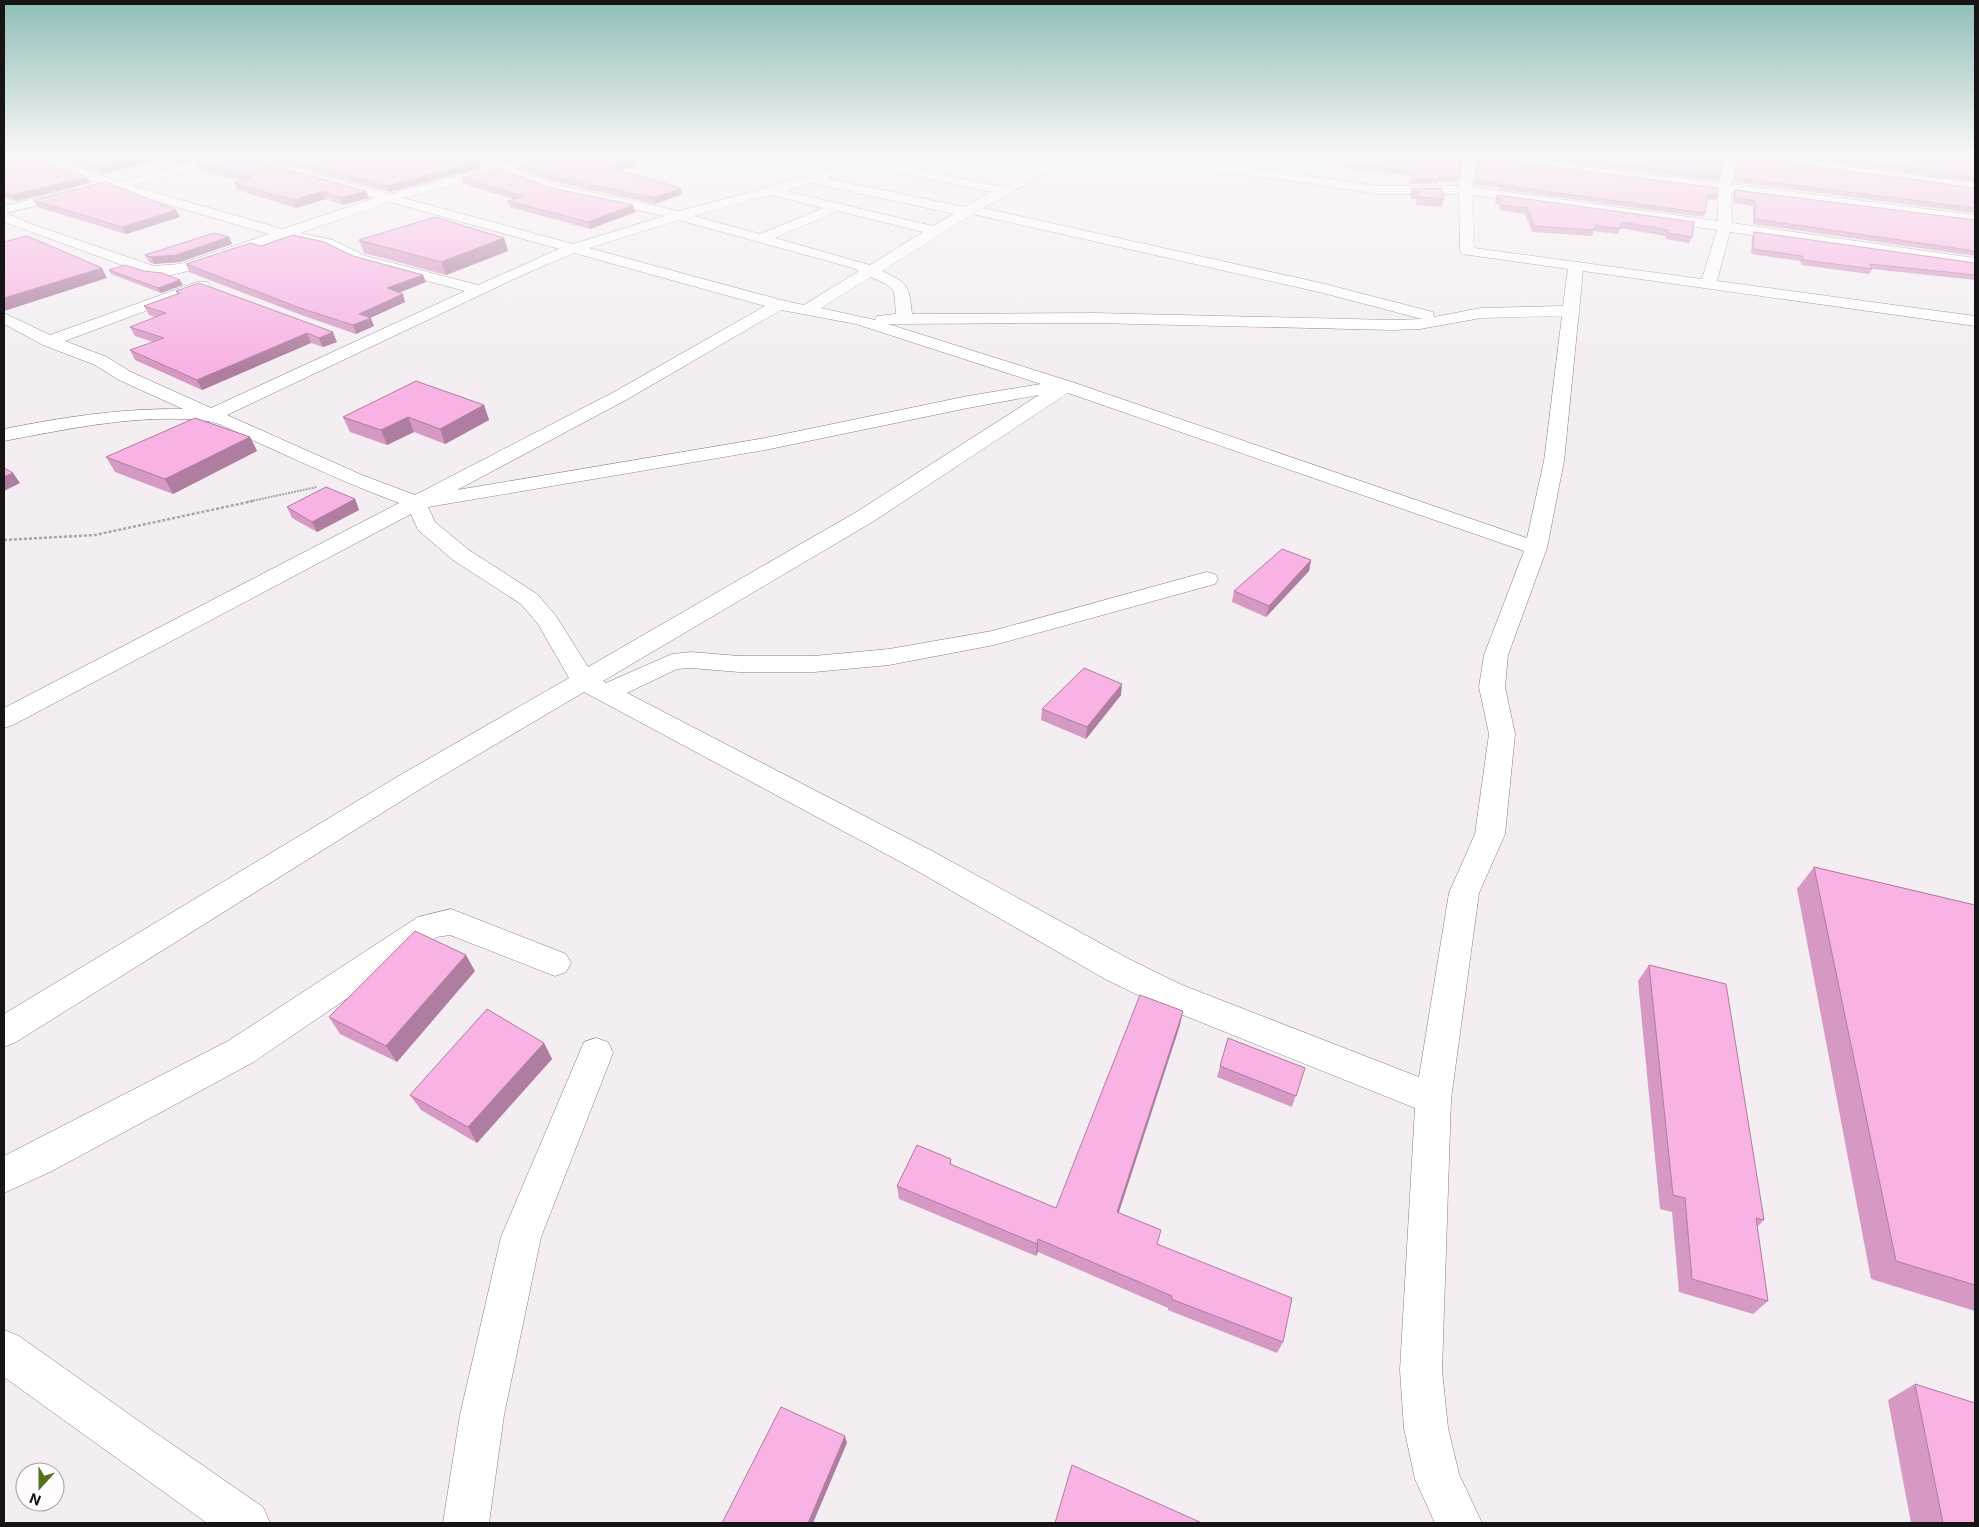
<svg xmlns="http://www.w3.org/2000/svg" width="1979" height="1527" font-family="Inter,sans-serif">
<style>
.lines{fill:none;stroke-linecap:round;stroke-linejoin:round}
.minor-casing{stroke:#847f82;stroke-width:1}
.major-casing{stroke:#847f82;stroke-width:1}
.path-far1{stroke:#a9a5a8;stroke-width:2;stroke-dasharray:2 1;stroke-linecap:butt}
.path{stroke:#a9a5a8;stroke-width:2.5;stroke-dasharray:3 2;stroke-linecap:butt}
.minor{fill:#fff;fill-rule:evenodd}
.major{fill:#fff;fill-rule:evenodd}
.wall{fill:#d599c3}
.shaded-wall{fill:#ae7d9f}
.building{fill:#f8b2e3;stroke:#ae7d9f}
</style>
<rect width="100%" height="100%" fill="#f4eef2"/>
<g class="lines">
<defs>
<g id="minor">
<path d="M38 156H54L65 163 120 182 215 156H249L389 194 488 168 448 159 446 156H466L503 165 537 156H557L555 159 516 169 557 185 679 211 766 188 872 156H890L888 159 879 161 1002 187C1029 172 1051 156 1082 156L1080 159 1059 166 983 208 1321 283 1433 312 1434 317 1481 308 1563 306 1568 269 1462 254 1460 251 1459 194H1379L1277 179 1103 160 1097 156H1135L1277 171 1379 186H1459L1463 156H1503L1719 183 1726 156H1738L1731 184 1975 215V223L1731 192 1732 223 1975 258V266L1730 232 1717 281 1975 316V326L1583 271 1564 461 1547 548 1508 655 1505 687 1515 734 1505 834 1479 893 1451 1099 1442 1370 1448 1428 1459 1474 1482 1523H1435L1415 1479 1404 1428 1400 1370 1415 1108 1158 1005 1105 979 912 868 584 692 422 788 16 1042 4 1047V1014L402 774 569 678 538 624 521 604 453 560 418 530 411 514 13 725 4 728V708L399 503C351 485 305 464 259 443 246 437 220 422 207 421 141 413 68 429 4 441V429C63 417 123 408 183 409L119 380 95 365 43 345 4 324V313L50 335 197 282H207L210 285 207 288 65 341 107 357 131 372 211 408 465 291 356 262 324 246 284 238 188 271 167 276 147 274 4 222V206L70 189 75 190 77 193 75 196 6 213 34 225 154 266 180 264 269 234 114 189 57 169ZM232 159 375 198 283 229 133 186ZM1475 159 1718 190V221L1472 187ZM865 166 991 192 964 207 826 178ZM502 172 549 191 664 216 573 244 404 198ZM811 183H812L954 214 933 226 786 191ZM771 195 823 208 760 234 694 216ZM1472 195 1717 230 1702 279 1474 248ZM390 202 559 249 478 285 366 256 333 240 300 233ZM838 211 923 232 870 265 775 238ZM973 214 1319 292 1422 319 1393 320 1094 313 912 314C909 285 908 283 882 271ZM679 220 853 268 859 271 804 305 781 300 589 248ZM574 253 765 306 614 392 415 495 362 475 227 415 527 273ZM871 277 886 284 894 291 896 314 877 316 875 320 821 308ZM781 310 856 324 1041 384 968 396 765 438 457 490 626 400ZM1562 316 1544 461 1527 538 1072 382 888 324 1094 323 1393 330 1420 329 1481 318ZM1068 393 1524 551 1484 655 1479 687 1489 734 1475 834 1449 893 1419 1077 1182 985 1129 959 934 852 627 693 677 669 691 668 739 672H814L889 665 994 645 1215 584 1218 579 1215 574 1207 572 1199 574 992 631 889 649 814 656H739L691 652 672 654 606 683 603 681 874 521ZM1039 395 858 511 588 667 556 616 537 594 469 550 435 522 428 507 765 450 968 408Z"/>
<path d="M1746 156H1777L1975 183V191L1752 160Z"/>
<path d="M451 909 566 954 571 963 566 972 555 976 450 935 437 937 252 1063 52 1171 4 1193V1156L228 1041 418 917Z"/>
<path d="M596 1038 608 1042 613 1053 541 1237 504 1415 489 1523H443L460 1415 501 1237 584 1042Z"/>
</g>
<path id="major" d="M4 1330 19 1336 150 1429 263 1507 270 1523H207L4 1377Z"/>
</defs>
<use href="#minor" class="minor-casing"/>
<use href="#major" class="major-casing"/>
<path class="path-far1" d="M247 502 317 487"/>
<path class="path" d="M4 540 95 535 253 501"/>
<use href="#minor" class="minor"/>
<use href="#major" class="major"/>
</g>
<g class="wall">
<path d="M4 156 53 165 90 183 16 201 4 197Z"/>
<path d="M57 156H209L178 164 160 159 104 174 66 161Z"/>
<path d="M255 156H449L480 168 389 192Z"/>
<path d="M473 156H531L503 163Z"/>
<path d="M1253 156H1287L1279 160Z"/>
<path d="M1307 156H1462L1457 183 1438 181 1437 184H1408L1411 176 1343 168 1345 162 1307 157Z"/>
<path d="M1516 156H1725L1718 181Z"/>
<path d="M1739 156H1751L1754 158 1975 188V213L1733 182 1740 156Z"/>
<path d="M1789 156H1975V182Z"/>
<path d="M1478 157 1718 196 1716 200 1708 199 1705 213 1703 217 1498 189 1499 187 1474 185Z"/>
<path d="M196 162 369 198 343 205 326 199 296 208 237 190 234 183 241 181 200 170Z"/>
<path d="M521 164 635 166 619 171 682 194 655 204 558 183 522 169Z"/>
<path d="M462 178 547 187 633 205 635 212 590 229 510 207 508 201 513 199 463 184Z"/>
<path d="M1412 188 1444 199 1442 207 1416 205V199H1411L1410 196Z"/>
<path d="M1735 190 1975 220V256L1753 224V206L1733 203V194Z"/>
<path d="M1497 195 1694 222 1692 237 1689 243 1665 239 1666 236 1620 228 1618 234 1594 231 1592 236 1532 232 1525 214 1499 210 1500 205 1495 204Z"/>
<path d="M33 200 180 217 126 234 37 207Z"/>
<path d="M1754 232 1975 263V280L1872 269 1869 274 1802 265 1800 261 1751 254 1752 237Z"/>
<path d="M229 237 232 244 180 262 154 264 149 262 145 255Z"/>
<path d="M504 238 508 251 446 275 364 253 359 240Z"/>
<path d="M261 246 353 256 426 282 399 293 405 302 370 318 374 326 356 334 304 316 189 272 186 264Z"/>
<path d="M109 270 183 285 161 293 111 274Z"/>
<path d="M176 291 337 342 323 347 311 343 202 390 135 360 130 350 153 342 135 336 130 327 155 317 149 315 144 306 177 294Z"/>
<path d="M484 405 489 420 445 444 414 432 387 445 350 432 343 417Z"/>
<path d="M250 437 257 451 173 494 115 472 106 457Z"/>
<path d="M355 499 359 510 317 532 292 518 287 507Z"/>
<path d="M1311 560 1309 571 1266 617 1232 602 1234 591Z"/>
<path d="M1121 695 1086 739 1041 720 1042 709Z"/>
<path d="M1814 867 1975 905V1311L1871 1279 1797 889Z"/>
<path d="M1649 965 1764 1220 1757 1227 1768 1301 1753 1314 1679 1292 1672 1212 1660 1209 1638 981Z"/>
<path d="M475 971 397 1062 340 1034 329 1017Z"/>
<path d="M1180 1025 1119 1212 1158 1244 1283 1342 1277 1353 1168 1310V1308L1038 1252 1036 1256 899 1199 897 1186 951 1159V1165L1056 1208Z"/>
<path d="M1228 1038 1305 1068 1292 1107 1217 1077Z"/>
<path d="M544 1043 552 1059 477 1143 421 1110 410 1095Z"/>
<path d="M1915 1384 1975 1523H1911L1888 1400Z"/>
</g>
<g class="shaded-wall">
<path d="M149 156H159L160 159 104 174 101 168Z"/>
<path d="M185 156H209L178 164 176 158Z"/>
<path d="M507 156H531L503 163 501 157Z"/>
<path d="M1280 156H1287L1279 160Z"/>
<path d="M634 160 635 166 610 174 609 168Z"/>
<path d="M478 162 480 168 389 192 387 186Z"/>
<path d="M87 177 90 183 16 201 13 195Z"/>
<path d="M681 188 682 194 655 204 654 198Z"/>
<path d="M323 191 326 199 296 208 293 200Z"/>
<path d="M366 191 369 198 343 205 340 198Z"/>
<path d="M633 205 635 212 590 229 588 222Z"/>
<path d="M176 210 180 217 126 234 122 227Z"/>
<path d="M229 237 232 244 180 262 154 264 151 257Z"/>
<path d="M504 238 508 251 446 275 441 262Z"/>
<path d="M102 268 107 278 4 311V298Z"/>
<path d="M423 275 426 282 390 296 387 288Z"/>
<path d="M180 280 183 285 161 293 158 288Z"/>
<path d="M403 294 405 302 368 319 371 318 374 326 356 334 353 325 359 314Z"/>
<path d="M333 332 337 342 323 347 319 338Z"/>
<path d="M307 333 311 343 202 390 197 380Z"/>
<path d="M484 405 489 420 445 444 440 429Z"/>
<path d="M408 417 414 432 387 445 381 430Z"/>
<path d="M250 437 257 451 173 494 165 479Z"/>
<path d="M13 473 20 483 4 491V477Z"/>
<path d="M355 499 359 510 317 532 312 522Z"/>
<path d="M1311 560 1309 571 1266 617 1269 606Z"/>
<path d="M1122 684 1121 695 1086 739 1087 727Z"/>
<path d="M466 955 475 971 397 1062 386 1046Z"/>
<path d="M1183 1011 1180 1025 1115 1224 1117 1212Z"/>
<path d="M544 1043 552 1059 477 1143 468 1127Z"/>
<path d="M1038 1239V1252L1036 1256 1037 1244Z"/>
<path d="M845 1436 847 1443 813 1523H808Z"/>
</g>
<g class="building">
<path d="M4 156H40L53 165 87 177 13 195 4 192Z"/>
<path d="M64 156H149L101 168Z"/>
<path d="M166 156H185L176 158Z"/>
<path d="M221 156H237L366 191 340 198 323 191 293 200 234 183 253 177 196 162Z"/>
<path d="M274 156H449L478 162 387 186Z"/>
<path d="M495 156H507L501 157Z"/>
<path d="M551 156H617L634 160 609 168 681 188 654 198 556 177 521 164Z"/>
<path d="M1332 156H1462L1459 179 1438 177 1439 180H1409L1414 172 1344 163 1347 158Z"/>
<path d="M1552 156H1725L1719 177Z"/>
<path d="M1741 156H1751L1754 158 1975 188V208L1735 178Z"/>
<path d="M1822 156H1975V177Z"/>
<path d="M1478 157 1718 188V196L1708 194 1705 213 1499 185 1500 183 1475 181Z"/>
<path d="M500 168 547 187 633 205 588 222 508 201 523 196 462 178Z"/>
<path d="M106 182 176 210 122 227 33 200Z"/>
<path d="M1412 188H1442L1444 199 1418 197V191H1413Z"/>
<path d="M1735 190 1975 220V251L1755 219V201L1735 198Z"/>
<path d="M1497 195 1694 222 1692 237 1667 233 1668 230 1622 222 1620 229 1595 225 1594 230 1534 226 1527 208 1500 205 1501 199 1496 198Z"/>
<path d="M435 217 504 238 441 262 359 240Z"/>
<path d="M1754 232 1975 263V275L1870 264 1872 269 1804 260 1802 256 1753 249Z"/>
<path d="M214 233 229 237 176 255 151 257 145 255Z"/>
<path d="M293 235 324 242 353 256 423 275 387 288 403 294 359 314 371 318 353 325 300 308 186 264 250 243 261 246Z"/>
<path d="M27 236 102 268 4 298V242Z"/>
<path d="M125 265 144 271 162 273 180 280 158 288 109 270Z"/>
<path d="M199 283 333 332 319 338 307 333 197 380 130 350 164 338 130 327 166 313 144 306 180 293 176 291Z"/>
<path d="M416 381 484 405 440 429 408 417 381 430 343 417Z"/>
<path d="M195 418 250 437 165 479 106 457Z"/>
<path d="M4 468 13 473 4 477Z"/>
<path d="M326 487 355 499 312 522 287 507Z"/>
<path d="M1282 549 1311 560 1269 606 1234 591Z"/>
<path d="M1084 668 1122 684 1087 727 1042 709Z"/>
<path d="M1814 867 1975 905V1285L1896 1261Z"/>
<path d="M415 931 466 955 386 1046 329 1017Z"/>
<path d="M1649 965 1726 984 1764 1220 1756 1218 1768 1301 1692 1279 1685 1198 1673 1195Z"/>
<path d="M1140 995 1183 1011 1117 1212 1161 1230 1157 1244 1292 1298 1283 1342 1171 1299 1172 1296 1038 1239 1037 1244 897 1186 917 1145 951 1159 950 1164 1056 1208Z"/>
<path d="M487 1009 544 1043 468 1127 410 1095Z"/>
<path d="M1228 1038 1305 1068 1296 1096 1220 1066Z"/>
<path d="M1915 1384 1975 1403V1523H1943Z"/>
<path d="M781 1407 845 1436 808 1523H722Z"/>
<path d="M1072 1465 1202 1523H1055Z"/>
</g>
<linearGradient id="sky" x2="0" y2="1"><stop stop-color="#8fbeb7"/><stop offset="0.42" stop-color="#faf7f9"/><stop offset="1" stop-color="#faf7f9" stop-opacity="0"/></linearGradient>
<rect width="1979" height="370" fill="url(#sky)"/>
<rect width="1979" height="1527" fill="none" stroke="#161415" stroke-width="10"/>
<g transform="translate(40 1487) rotate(201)"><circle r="24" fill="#fffcfe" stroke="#a29fa1"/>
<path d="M0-4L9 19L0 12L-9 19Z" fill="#556e20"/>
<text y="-8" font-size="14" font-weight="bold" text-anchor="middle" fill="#161415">N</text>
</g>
</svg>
